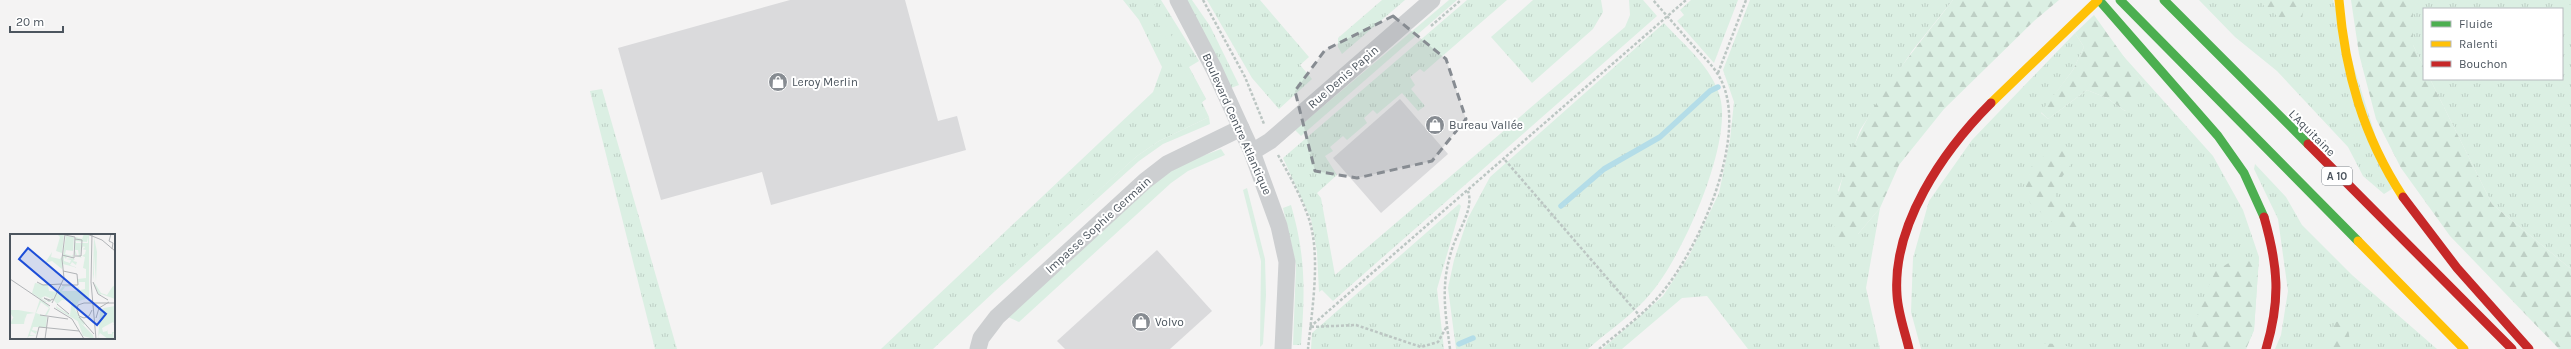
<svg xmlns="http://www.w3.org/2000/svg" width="2571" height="349" font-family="Karla,sans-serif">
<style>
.grass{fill:url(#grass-tufts)}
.forest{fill:url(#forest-firs)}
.garden{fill:#dbefe3}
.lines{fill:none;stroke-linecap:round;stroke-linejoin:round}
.stream{stroke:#b4dde8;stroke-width:5.5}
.building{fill:#dadadc}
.path{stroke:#bcc6c3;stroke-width:2.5;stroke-dasharray:3 2;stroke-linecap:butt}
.street{stroke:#cdcfd1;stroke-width:17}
.fast{stroke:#4caf50;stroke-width:9}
.slow{stroke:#ffc107;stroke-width:9}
.jam{stroke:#c62828;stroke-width:9}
.marked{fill:#878c92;fill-opacity:0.2;stroke:#878c92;stroke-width:3;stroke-dasharray:8 5;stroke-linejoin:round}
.labels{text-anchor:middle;stroke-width:4;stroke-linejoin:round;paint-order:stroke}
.shield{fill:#fff;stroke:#82888e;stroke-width:1}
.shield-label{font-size:11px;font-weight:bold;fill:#4c555e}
.street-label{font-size:12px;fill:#4c555e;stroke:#fff}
.poi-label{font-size:12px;fill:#4c555e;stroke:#fff;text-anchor:start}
.inset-road{fill:none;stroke:#b1b4b7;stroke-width:1}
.view{fill:#1d4ed8;fill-opacity:0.15;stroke:#1d4ed8;stroke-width:2}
.inset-edge{fill:none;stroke:#4c555e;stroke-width:2}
</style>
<defs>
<pattern id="grass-tufts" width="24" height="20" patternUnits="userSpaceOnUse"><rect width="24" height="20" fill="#dbefe3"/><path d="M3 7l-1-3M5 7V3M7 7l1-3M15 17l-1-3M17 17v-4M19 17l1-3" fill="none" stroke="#becfc5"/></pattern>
<pattern id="forest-firs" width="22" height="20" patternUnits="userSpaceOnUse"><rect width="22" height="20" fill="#dbefe3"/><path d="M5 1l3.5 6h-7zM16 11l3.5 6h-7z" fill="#becfc5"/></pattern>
</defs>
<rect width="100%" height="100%" fill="#f4f3f3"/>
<g class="grass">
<path d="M1123 0H1161L1199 61 1189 67 1206 99 1202 102 1209 117 1159 141 1137 156 991 288 995 291 933 349H881L1153 92 1162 67 1139 20Z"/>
<path d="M1183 0H1192L1210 26 1239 85 1231 88Z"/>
<path d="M1207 0H1260L1309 57 1300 65 1312 79 1279 109 1252 78Z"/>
<path d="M1382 0H1405L1342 54 1338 47V38Z"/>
<path d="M1467 0H1507L1424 72 1420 69 1410 77 1415 85 1411 89 1425 106 1418 111 1402 93 1377 114 1373 110 1364 118 1367 123 1347 140 1343 136 1330 147 1333 151 1325 156 1337 175 1317 193 1321 198 1335 275 1625 27 1630 15 1629 0H1643L1657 16 1333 301 1322 290 1319 292 1317 252 1311 219 1283 158Z"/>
<path d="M1533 0H1601L1603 12 1593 29 1532 83 1491 37Z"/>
<path d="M1691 0H1738L1714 63 1677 21 1684 15 1680 10Z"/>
<path d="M1750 0H1953L1912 51 1860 130 1838 190 1858 234 1880 208 1866 288 1880 349H1748L1707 296 1682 298 1622 349H1602L1663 296 1689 256 1719 193 1730 140 1734 102 1723 70Z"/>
<path d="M2199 0H2333L2392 189 2384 194 2363 176 2348 147 2277 71 2235 37Z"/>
<path d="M2413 0H2571V269L2492 204 2430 79H2562V9H2424V67L2413 45Z"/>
<path d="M1664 23C1684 45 1712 67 1720 97 1733 143 1682 257 1651 293 1634 314 1608 331 1588 349H1456L1448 288 1454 260 1468 218 1490 177Z"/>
<path d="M2075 33 2084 47 2073 70 2041 113 2048 119 2087 90 2107 98 2125 111 2142 82 2117 49 2213 156 2243 210 2259 257 2254 330 2246 349H1921L1911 312 1913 258 1929 201 1972 140Z"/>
<path d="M602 89 677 349H655L590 91Z"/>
<path d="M2255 164 2286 197 2302 225 2352 275 2437 349H2275L2281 335 2288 291 2278 219 2254 169Z"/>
<path d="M1459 204 1461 206 1437 289 1444 349H1311L1312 333Z"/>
<path d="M1291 205C1306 257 1305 291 1301 345H1293L1296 265 1283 208Z"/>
</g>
<g class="forest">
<path d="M1953 0H2059L2034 21 1944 109 1899 165 1880 208 1858 234 1834 254C1829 147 1892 79 1953 0Z"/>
<path d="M2264 0H2305L2302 19 2284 21 2263 5Z"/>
<path d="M2351 0H2413V45L2424 67V79H2430L2492 204 2571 269V349H2559L2450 236 2401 168 2376 119 2359 54Z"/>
<path d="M2094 15 2142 82 2143 94 2125 111 2107 98 2087 90 2048 119 2041 112 2073 70 2084 47 2075 33Z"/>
<path d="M2066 145 2071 164 2056 186V203L2088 224 2073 240 2030 203 2023 174 2052 149Z"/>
<path d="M2239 257H2259L2254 330 2246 349H2189L2200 308 2215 271Z"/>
<path d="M2343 321 2348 328 2351 349H2327L2335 322Z"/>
<path d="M2039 343 2057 344 2080 349H2036Z"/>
</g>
<g class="garden">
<path d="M1145 0H1152L1206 99 1202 102Z"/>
<path d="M1449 0H1457L1301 136 1295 130Z"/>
<path d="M2571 4V35L2562 24V12Z"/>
<path d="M1209 117 1210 124 1163 144 1139 161 995 291 990 288 1137 156 1159 141Z"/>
<path d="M1221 149 1225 155 1188 171 1171 183 1019 322 1008 317 1162 176 1194 159Z"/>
<path d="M1247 188 1265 259 1266 295 1263 344 1260 347 1261 261 1243 190Z"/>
</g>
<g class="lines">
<g class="stream">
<path d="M1561 206 1604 169 1660 137 1710 91 1718 87"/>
<path d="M1459 344 1473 338"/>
</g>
</g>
<g class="building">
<path d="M790 0H905L938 121 957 116 966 150 771 205 762 172 661 200 618 48Z"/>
<path d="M1400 99 1448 154 1381 213 1333 158Z"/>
<path d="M1157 250 1212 311 1170 349H1065L1057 341Z"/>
</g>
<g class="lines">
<g class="path">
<path d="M1203 0 1245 77 1264 124"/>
<path d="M1431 26 1461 0"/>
<path d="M1718 73 1746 0"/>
<path d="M1278 155C1290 176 1301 196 1309 219 1321 256 1312 310 1308 349"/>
<path d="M1505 160 1639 315"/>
<path d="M1310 327 1686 0"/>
<path d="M1311 327 1356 325 1421 347 1438 342 1447 326"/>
<path d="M1450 349C1445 310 1440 284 1453 246 1459 229 1474 209 1468 191"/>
<path d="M1599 349C1619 332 1643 315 1660 295 1699 250 1754 128 1717 73 1712 65 1704 57 1697 50 1682 33 1668 17 1653 0"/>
</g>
<g class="street">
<path d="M1178 0 1214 69 1252 152 1279 226 1287 262 1283 349"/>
<path d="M1252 152 1270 141 1432 0"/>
<path d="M978 349 981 338 997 317 1145 181 1167 164 1241 128"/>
</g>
<g class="fast">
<path d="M2099 0 2218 136 2244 173 2264 217"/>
<path d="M2120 0 2358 241"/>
<path d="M2164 0 2308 144"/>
</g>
<g class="slow">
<path d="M2339 0C2345 72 2363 136 2403 197"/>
<path d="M1991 103 2098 0"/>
<path d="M2358 241 2464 349"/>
</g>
<g class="jam">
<path d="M2308 144 2512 349"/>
<path d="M2403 197 2457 268 2529 349"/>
<path d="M2264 217C2278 266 2281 299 2266 349"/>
<path d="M1909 349C1905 332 1898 313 1897 295 1892 225 1943 151 1991 103"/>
</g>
</g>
<path class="marked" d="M1393 16 1446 59 1466 119 1432 161 1357 178 1315 171 1295 91 1325 50Z"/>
<defs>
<symbol id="shop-disc" viewBox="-11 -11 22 22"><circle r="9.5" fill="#878c92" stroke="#fff"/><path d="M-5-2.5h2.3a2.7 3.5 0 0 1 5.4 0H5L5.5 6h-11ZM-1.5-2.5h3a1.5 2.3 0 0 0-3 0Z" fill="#fff"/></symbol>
</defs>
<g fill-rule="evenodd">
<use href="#shop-disc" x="767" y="71" width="22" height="22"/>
<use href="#shop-disc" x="1424" y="114" width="22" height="22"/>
<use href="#shop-disc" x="1130" y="311" width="22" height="22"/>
</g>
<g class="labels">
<rect class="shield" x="2322" y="167" width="30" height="18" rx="3"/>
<g class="shield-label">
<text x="2337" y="180">A 10</text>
</g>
<g class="street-label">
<text transform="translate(1343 77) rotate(-41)" y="4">Rue Denis Papin</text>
<text transform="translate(1237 124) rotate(66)" y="4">Boulevard Centre Atlantique</text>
<text transform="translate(2312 133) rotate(45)" y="4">L'Aquitaine</text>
<text transform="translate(1098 225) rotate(-42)" y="4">Impasse Sophie Germain</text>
</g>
<g class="poi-label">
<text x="792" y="86">Leroy Merlin</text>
<text x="1449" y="129">Bureau Vallée</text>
<text x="1155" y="326">Volvo</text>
</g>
</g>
<g transform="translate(10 234)">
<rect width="105" height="105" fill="#f4f3f3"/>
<path d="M47 0H54L52 19 46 17 50 3ZM74 0 79 1V64L69 67 65 76 75 89 74 91 46 74 47 71V73L60 81 62 67 52 66 47 70 43 65 53 52 66 53H55L52 57H67V52L68 58V52L70 56 75 55V48H69L68 51V45L76 44V35L73 34 75 23 72 22 75 20 76 16 72 15V19V15L75 14 74 12 72 14V9H78V3L77 8 65 7 66 9H71L70 22 72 24 66 22 65 25 63 27 67 28 66 31 62 28 60 31 68 34 53 30 54 37 52 26V35L42 27 35 29 42 18 41 23 50 25 52 22V26L53 22H57L56 25 54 23V27L60 29 61 26 56 25 62 24 58 23 65 25 66 22H69L68 16H65L67 21H65V6L66 5V3L72 5ZM56 2 64 3 63 17 56 16 55 20 62 22 63 20V23L53 21ZM84 3 87 18 86 48 84 21V48L91 59 97 61 103 52 105 53V65L91 60 90 62 85 53 84 46 83 40ZM25 49 38 51 39 57 48 58 42 65 35 62 31 64 37 68 41 66V68H35L22 59ZM30 65 38 71 40 75 37 81H35L39 74 31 68 26 79 37 83 36 93H23L22 96 27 97 26 100 21 97 20 101 26 102H19L17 105ZM105 72V91L102 90H104L103 88 92 94 93 98 97 97V95L98 100H102V98H105V100L103 99 104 105H98L90 99 88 103 91 105H88L90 77 94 74ZM4 82 15 83 14 90H0Z" fill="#dbefe3"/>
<path d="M0 76H8L25 79 17 80 13 90 15 83H3L1 80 0 84ZM67 85 83 101 84 105 73 102Z" fill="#dbefe3"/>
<path class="inset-road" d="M77 0 92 6 105 17M82 0 81 48 86 105M101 0 99 7 103 9 102 15M52 21 64 24 65 3 55 1M65 22H71L72 6 65 5M0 45 40 72M27 48 33 51 52 50M83 48 88 60 98 66M52 51H68L67 40 53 37M40 66 34 64 39 67 43 65M42 69 54 44 52 25 55 0M47 70 59 80M44 74 62 85 74 105M82 76 79 82 74 84 69 82 67 76 68 71 74 69H105M30 81 58 85M69 83 84 100M86 84 89 74 99 68M26 105 29 93 69 97M35 105 38 83"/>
<path class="view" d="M18 14 96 80 87 91 9 25Z"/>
<rect width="105" height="105" class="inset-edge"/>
</g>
<rect x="2423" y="8" width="140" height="72" fill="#ffffff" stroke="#b7bbbf"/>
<rect x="2431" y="21" width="20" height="6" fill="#4caf50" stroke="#b7bbbf"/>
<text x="2459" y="28" font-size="12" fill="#4c555e">Fluide</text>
<rect x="2431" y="41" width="20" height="6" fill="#ffc107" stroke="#b7bbbf"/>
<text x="2459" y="48" font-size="12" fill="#4c555e">Ralenti</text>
<rect x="2431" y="61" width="20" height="6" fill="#c62828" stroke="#b7bbbf"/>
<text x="2459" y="68" font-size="12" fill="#4c555e">Bouchon</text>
<path d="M10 26v6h53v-6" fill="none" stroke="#4c555e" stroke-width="2"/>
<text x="16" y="26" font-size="12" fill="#4c555e" stroke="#ffffff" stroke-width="3" paint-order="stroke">20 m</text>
</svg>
